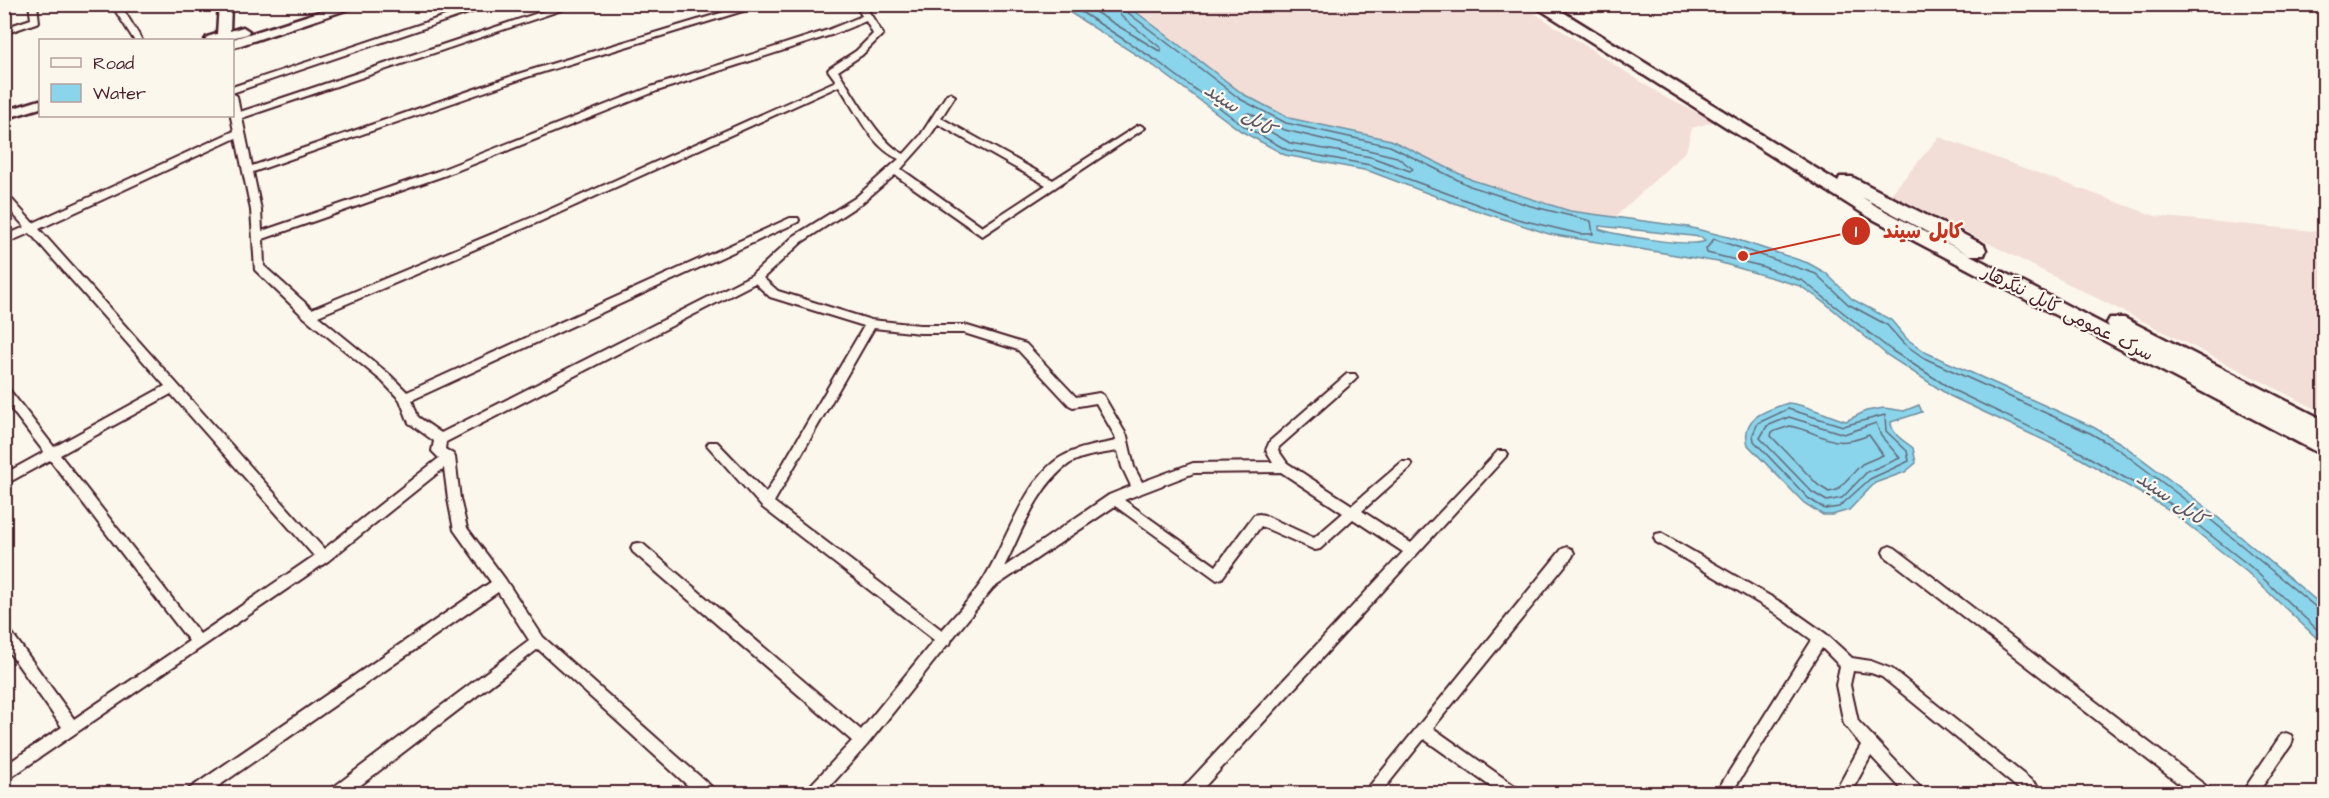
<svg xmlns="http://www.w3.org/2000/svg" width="2329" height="798" font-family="'Architects Daughter','Playpen Sans Arabic',sans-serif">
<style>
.built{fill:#f2ded6}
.water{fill:#8ad5eb;stroke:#708c9e;stroke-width:1.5;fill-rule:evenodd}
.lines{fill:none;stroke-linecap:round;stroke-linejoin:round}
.shore{stroke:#646878;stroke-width:1.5}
.street-casing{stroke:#4a1f2b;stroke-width:4}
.secondary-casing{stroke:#4a1f2b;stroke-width:5}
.highway-casing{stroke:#4a1f2b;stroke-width:5}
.street{fill:#fbf7ec;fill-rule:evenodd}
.secondary{fill:#fbf7ec;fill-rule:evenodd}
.highway{fill:#fbf7ec;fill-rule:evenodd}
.labels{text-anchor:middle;stroke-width:4.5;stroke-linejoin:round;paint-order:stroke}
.street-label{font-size:18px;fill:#4a1f2b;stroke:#fbf7ec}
.water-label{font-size:20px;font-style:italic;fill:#5d5665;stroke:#fbf7ec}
.leader{fill:none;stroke:#c8321e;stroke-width:2}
.callout-dot{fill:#c8321e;stroke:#fbf7ec;stroke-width:2}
.mark-label{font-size:18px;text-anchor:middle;font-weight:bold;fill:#fff}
.callout-label{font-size:20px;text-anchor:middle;font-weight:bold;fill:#c8321e;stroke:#fbf7ec;stroke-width:4.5;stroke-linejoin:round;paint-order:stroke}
</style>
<rect width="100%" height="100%" fill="#fbf7ec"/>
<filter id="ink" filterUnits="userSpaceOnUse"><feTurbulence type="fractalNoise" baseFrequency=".0167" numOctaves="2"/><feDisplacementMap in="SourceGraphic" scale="12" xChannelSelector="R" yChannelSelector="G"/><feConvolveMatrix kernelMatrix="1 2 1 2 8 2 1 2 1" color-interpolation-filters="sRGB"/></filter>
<g filter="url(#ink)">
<g class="built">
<path d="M1129 5H1522L1668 99 1716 121 1692 128 1686 151 1614 218 1570 211 1472 180 1391 140 1289 118 1243 94Z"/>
<path d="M1939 137 2155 216 2324 232V413L1891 194Z"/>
</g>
<g class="water">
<path d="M1058 5H1127L1243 94 1289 118 1391 140 1472 180 1570 211 1688 227 1732 238 1808 263 1826 273 1852 299 1891 320 1907 339 1927 353 2093 427 2122 444 2203 505 2324 607V645L2247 572 2168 509 2069 452 1950 396 1887 355 1824 302 1800 286 1718 262 1549 234 1451 202 1369 171 1285 155 1241 131 1154 66ZM1599 226 1701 237 1705 241C1691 248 1616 235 1599 229Z"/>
<path d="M1788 403C1809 405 1825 415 1846 421L1866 411 1884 408 1904 411 1919 405 1922 412 1891 422C1891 434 1904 441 1913 448L1916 463 1905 472 1875 483 1849 510 1832 515H1823L1804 503 1748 445C1740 417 1767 410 1788 403Z"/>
</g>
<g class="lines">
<g class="shore">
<path d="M1069 4 1157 61 1244 126 1287 150 1370 165 1517 219 1580 234H1593L1591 221 1531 206 1470 186 1390 146 1286 123 1240 99 1127 12 1125 4"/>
<path d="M1082 4 1161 52V48L1121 16 1117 4"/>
<path d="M1249 113 1285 130 1397 157 1413 169 1410 171 1371 157 1290 143 1246 118 1245 114Z"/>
<path d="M1788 409 1843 426 1885 415 1886 431 1907 451 1909 461 1870 479 1839 507 1825 509 1808 498 1754 441 1753 434 1758 423Z"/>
<path d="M1789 417 1844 434 1876 423 1881 436 1900 458 1867 472 1842 498 1827 501 1812 492 1760 438 1767 426Z"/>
<path d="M1790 426C1825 433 1831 451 1869 435L1883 455 1862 464 1837 490 1829 492 1818 485 1771 436 1772 432Z"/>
<path d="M2324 611 2318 609 2199 510 2118 449 2090 433 1924 358 1903 343 1887 325 1848 304 1816 274 1714 239 1706 249 1707 253 1761 266 1803 281 1891 350 1953 390 2071 447 2171 504 2251 567 2324 636"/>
</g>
<defs>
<g id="street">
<path d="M29 4H37L39 22 4 34V28L31 19Z"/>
<path d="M111 4H120L142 40H134Z"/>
<path d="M481 4H495L232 93V87Z"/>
<path d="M565 4H579L242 118 252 166 521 73 751 4H766L527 77 253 172 261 210 262 231 438 171 651 87 828 30 862 16 855 4H864L883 34 862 55 838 71C854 94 879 143 904 154L920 136 947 94 950 93 955 96 941 118 1053 180 1137 126 1140 125 1145 128 982 236 895 175 863 202 802 242 763 278 778 291 871 320 920 325H964L1026 344 1076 397 1099 393 1103 395 1127 436 1134 467 1142 482 1193 463 1273 462 1266 450 1270 441 1347 374H1355L1357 377 1355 380 1279 447 1278 450 1287 463 1352 505 1402 462H1410L1412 465 1410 468 1362 511 1411 543 1498 451H1506L1508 454 1198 794H1180L1182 789 1403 552 1353 519 1320 549 1315 550 1261 526 1222 578 1217 580 1115 506 993 588 952 639 950 644 947 645 867 745 823 794H805L807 789 852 741 633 552 631 548 633 544 638 543 643 544 861 730 934 640 762 507 707 445 709 442H717L766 493 864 326 770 297 755 283 446 442 445 449 453 454 455 457 460 499 467 528 505 579 543 637 714 789 716 794H697L538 649 349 794H329L331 789 529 640 498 592 207 794H187L189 789 491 582 454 530 448 499 444 468 328 561 4 782V766L62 727 4 645V627L9 629 74 719 189 641 50 460 4 485V474L44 452 4 400V387L8 388 54 447 165 386 30 233 4 244V236L25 227 4 204V194L8 195 33 223 234 131 231 117 232 93 237 96 240 112ZM866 21 873 34 856 51 830 68 828 70 836 81 533 217 312 309 264 266 263 239 446 175 657 91 834 34ZM839 86C856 111 871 147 899 159L855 198 794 236 752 275 441 433 418 417 412 400 798 222 799 220 798 218H790L407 392 390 375 318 316 541 221ZM938 124 1046 185 982 227 901 169 927 140ZM236 138 251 210 255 270 305 318 382 381 400 400 409 423 434 441 432 451 439 458 324 549 39 229ZM874 328 920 333H964L1018 350 1069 405 1073 407 1096 403 1115 436 1116 441C1098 445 1079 447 1063 456 1026 475 1005 546 983 580 972 597 956 614 942 630L774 502ZM171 394 314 556 200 634 60 455ZM1118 451 1122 467 1131 486 1109 495 1004 567C1020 535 1038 485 1069 464 1083 455 1102 454 1118 451ZM1281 472 1343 513 1314 538 1264 515 1259 514 1254 515 1216 566 1124 500 1194 473Z"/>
<path d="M1661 533 1782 603 1826 634 1852 658 1871 661 1892 669 2042 789 2044 794H2025L1882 677 1871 673 1853 671 1850 685 1858 721 1922 789 1924 794H1906L1871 756 1850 794H1834L1861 745 1844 724 1836 685 1840 666 1822 648 1731 794H1715L1812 640 1772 611 1656 542 1654 538 1656 534Z"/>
<path d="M1890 546 1895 548 2210 789 2212 794H2192L1885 556 1883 552 1885 548Z"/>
<path d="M1567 547 1572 549 1574 553 1572 557 1433 728 1519 789 1521 794H1501L1424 739 1380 794H1363L1562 549Z"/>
<path d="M2286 733 2291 735 2293 740 2291 745 2257 794H2241L2281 735Z"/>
</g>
<g id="secondary">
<path d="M219 4H231L230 31 243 27 249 31 247 34 224 40H205L207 37 217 34Z"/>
<path d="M344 4H364L232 48V40H230Z"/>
<path d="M40 100V108L4 119V111Z"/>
</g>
<path id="highway" d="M1531 4H1550L1838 182 1840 177H1852L1984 245 1986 250 1984 255H1970L1862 197 1879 208 2109 327 2107 323 2110 318H2124L2324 420V437L2320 436 2324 438V456L1867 216Z"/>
</defs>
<use href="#street" class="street-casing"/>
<use href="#secondary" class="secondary-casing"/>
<use href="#highway" class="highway-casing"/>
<use href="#street" class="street"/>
<use href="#secondary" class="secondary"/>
<use href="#highway" class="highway"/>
</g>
</g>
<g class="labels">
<g class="street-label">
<text transform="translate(2068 313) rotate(27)" y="6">سرک عمومی کابل ننگرهار</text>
</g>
<g class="water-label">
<text transform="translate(1240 109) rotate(34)" y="7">کابل سيند</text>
<text transform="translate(2172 498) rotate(35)" y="7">کابل سيند</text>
</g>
</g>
<path class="leader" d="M1743 256L1856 231"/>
<g class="callout-dot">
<circle cx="1743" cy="256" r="6"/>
<circle cx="1856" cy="231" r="15"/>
</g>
<g class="mark-label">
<text x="1856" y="237">1</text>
</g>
<g class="callout-label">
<text x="1923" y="238">کابل سيند</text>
</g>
<rect width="2329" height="798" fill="none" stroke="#fbf7ec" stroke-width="24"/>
<rect x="12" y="12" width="2305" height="774" fill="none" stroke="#4a1f2b" stroke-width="2" filter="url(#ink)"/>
<rect x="39" y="39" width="195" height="78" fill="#fbf7ec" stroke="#b4a19f" stroke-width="1.5"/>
<rect x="51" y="58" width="30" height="9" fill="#fbf7ec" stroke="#b4a19f" stroke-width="1.5"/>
<text x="93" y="69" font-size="18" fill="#4a1f2b">Road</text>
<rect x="51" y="84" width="30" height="18" fill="#8ad5eb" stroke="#b4a19f" stroke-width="1.5"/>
<text x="93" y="99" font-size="18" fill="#4a1f2b">Water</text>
</svg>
